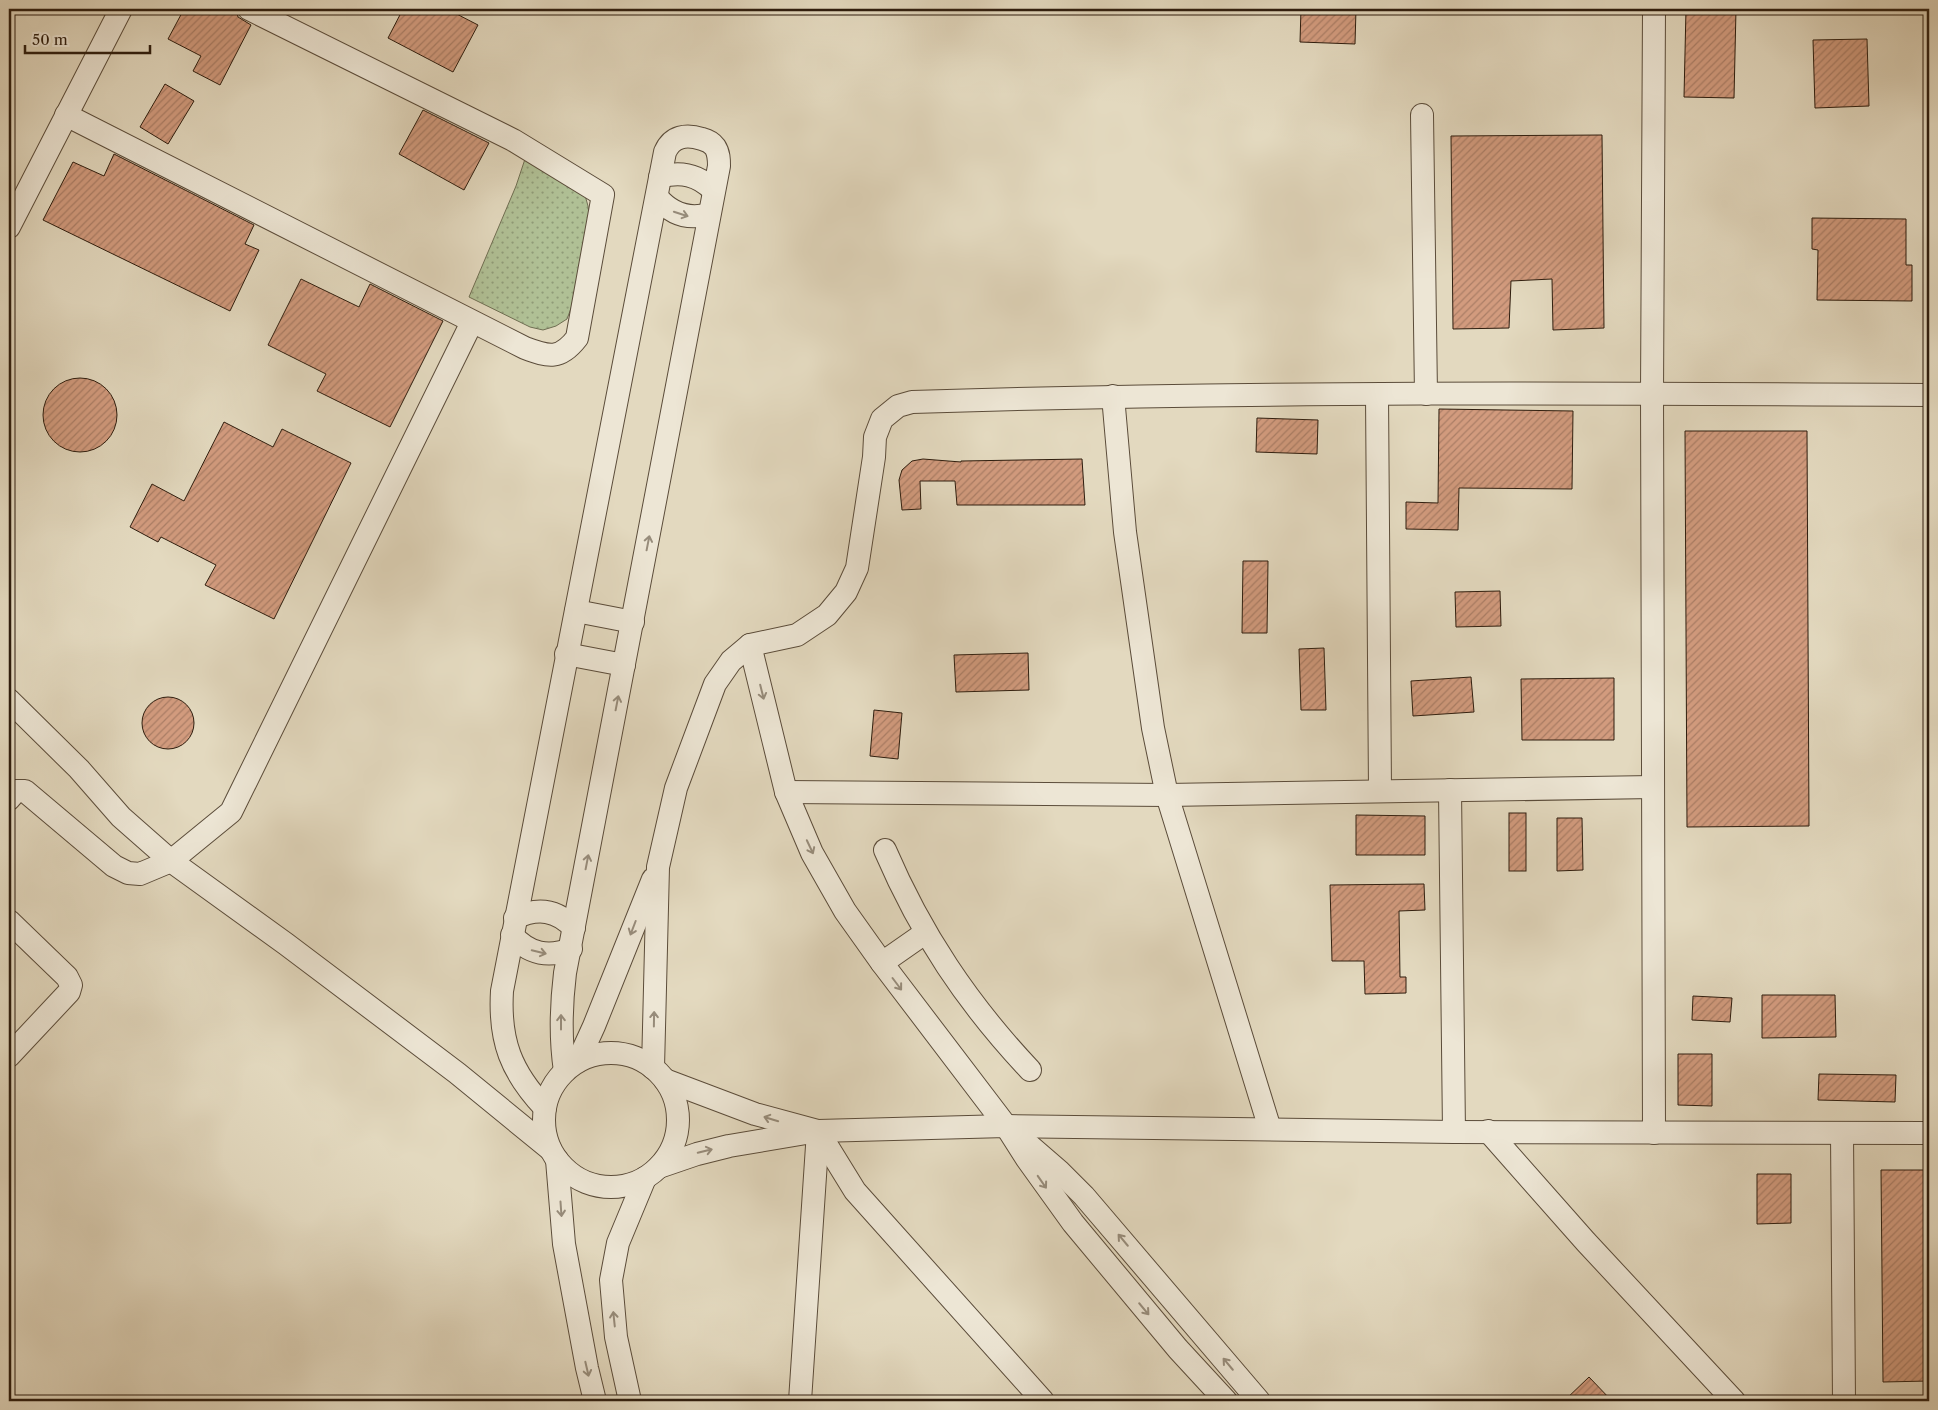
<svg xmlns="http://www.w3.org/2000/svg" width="1938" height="1410" font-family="'Libre Caslon Text',serif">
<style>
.grass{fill:url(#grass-dots);stroke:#6f6e52}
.building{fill:url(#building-hatch);stroke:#2e1d0e}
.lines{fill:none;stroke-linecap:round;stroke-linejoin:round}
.minor-casing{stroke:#5b4c3a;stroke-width:24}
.minor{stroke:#ede6d5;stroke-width:22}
.oneway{stroke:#978c7b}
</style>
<defs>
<pattern id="grass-dots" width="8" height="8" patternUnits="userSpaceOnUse" patternTransform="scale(1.25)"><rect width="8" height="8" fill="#b0c095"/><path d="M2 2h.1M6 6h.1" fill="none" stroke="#909b78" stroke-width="1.8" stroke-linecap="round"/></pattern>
<pattern id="building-hatch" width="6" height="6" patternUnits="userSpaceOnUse" patternTransform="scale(1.25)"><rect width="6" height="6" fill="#d29b7e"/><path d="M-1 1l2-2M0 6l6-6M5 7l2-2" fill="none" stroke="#ab7e66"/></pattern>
</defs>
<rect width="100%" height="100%" fill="#e3d9bf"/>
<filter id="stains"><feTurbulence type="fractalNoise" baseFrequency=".004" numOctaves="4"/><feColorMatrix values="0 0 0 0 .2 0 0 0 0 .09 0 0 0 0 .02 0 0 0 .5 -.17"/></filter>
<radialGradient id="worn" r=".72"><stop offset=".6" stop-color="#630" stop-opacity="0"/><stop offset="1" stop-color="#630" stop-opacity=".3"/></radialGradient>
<path class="grass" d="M528 150 583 188 588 206 590 224 578 290 567 319 556 326 543 330 530 327 469 297 516 186Z"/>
<g class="building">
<path d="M184 9H236L238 17 251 25 220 85 193 71 201 56 168 39Z"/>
<path d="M403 9H447L478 25 453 72 388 38Z"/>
<path d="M1301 9H1356L1355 44 1300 42Z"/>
<path d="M1686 9H1736L1734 98 1684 97Z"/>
<path d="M1867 39 1869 106 1815 108 1813 40Z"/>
<path d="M165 84 194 101 168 144 140 127Z"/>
<path d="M423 110 489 143 464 190 399 154Z"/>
<path d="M1602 135 1604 328 1553 330 1552 279 1511 281 1509 328 1453 329 1451 136Z"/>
<path d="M114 154 254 225 245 244 259 250 230 311 43 220 73 162 104 176Z"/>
<path d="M1812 218 1906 219V265H1912V301L1817 300 1818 250 1812 249Z"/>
<path d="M301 279 359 307 370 284 443 321 390 427 317 391 326 374 268 345Z"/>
<circle cx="80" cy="415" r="37"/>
<path d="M1439 409 1573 411 1572 489 1459 488 1458 530 1406 529V502L1438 503Z"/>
<path d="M1257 418 1318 420 1317 454 1256 452Z"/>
<path d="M224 422 273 447 282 429 351 463 274 619 205 585 216 565 161 537 158 542 130 527 152 484 184 501Z"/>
<path d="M1685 431H1807L1809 826 1687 827Z"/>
<path d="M923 459 961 462V461L1082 459 1085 505H957L955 481H920L921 509 902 510 899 480 902 470 912 461Z"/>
<path d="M1243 561H1268L1267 633H1242Z"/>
<path d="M1500 591 1501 626 1456 627 1455 592Z"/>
<path d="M1324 648 1326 710H1301L1299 649Z"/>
<path d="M1028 653 1029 690 956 692 954 655Z"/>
<path d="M1471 677 1474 712 1413 716 1411 681Z"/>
<path d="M1614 678V740H1522L1521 679Z"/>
<circle cx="168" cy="723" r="26"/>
<path d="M874 710 902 713 898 759 870 756Z"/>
<rect x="1509" y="813" width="17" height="58"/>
<path d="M1356 815 1425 816V855H1356Z"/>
<path d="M1557 818H1582L1583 870 1557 871Z"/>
<path d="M1424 884 1425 910 1399 911 1400 977H1406V993L1365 994 1364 961H1332L1330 885Z"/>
<path d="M1762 995H1835L1836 1037 1762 1038Z"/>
<path d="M1693 996 1732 998 1730 1022 1692 1020Z"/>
<path d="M1678 1054H1712V1106L1678 1105Z"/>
<path d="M1819 1074 1896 1075 1895 1102 1818 1100Z"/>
<path d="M1881 1170H1929V1381L1883 1382Z"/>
<path d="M1757 1174H1791V1223L1757 1224Z"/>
<path d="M1589 1377 1612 1401H1564Z"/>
</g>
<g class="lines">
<defs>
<g id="minor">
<path d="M66 115 525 348C549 357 560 360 577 338L603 195 513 140 249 9"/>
<path d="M1422 115 1426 394"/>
<path d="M660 177C681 171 698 175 713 190"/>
<path d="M657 197C671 214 688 220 709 214"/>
<path d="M9 227 121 9"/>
<path d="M1377 395 1380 791"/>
<path d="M1113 396 1125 532 1153 728 1167 795 1270 1129"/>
<path d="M576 611 633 622"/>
<path d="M750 645 786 792 812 853 845 911 882 963 1006 1126 1027 1159 1073 1223 1178 1349 1226 1401"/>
<path d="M566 654 624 665"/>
<path d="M9 700 79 769 121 817 171 861 286 944 457 1073 550 1149"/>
<path d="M1450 790 1454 1132"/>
<path d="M786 792 1167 795 1653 787"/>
<path d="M9 799 16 791H25L114 866 128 873 140 874 171 861 231 812 472 322"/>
<path d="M885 850C921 934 967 1003 1030 1070"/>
<path d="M515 918C538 907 557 910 574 928"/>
<path d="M9 921 67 977 71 985 69 992 9 1056"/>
<path d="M512 935C529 954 548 958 571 949"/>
<path d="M882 963 925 933"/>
<circle cx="611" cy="1120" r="67"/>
<path d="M578 1061 594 1026 653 879"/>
<path d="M653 1068 658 867 676 788 715 684 731 661 750 645 797 635 827 615 846 592 857 568 874 457 875 437 882 419 898 406 912 402C1251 391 1590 393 1929 395"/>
<path d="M665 1080 755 1114 818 1131 855 1191 1043 1401"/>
<path d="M545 1108C511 1072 499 1041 502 991L665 152C672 136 686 134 702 139 706 140 712 143 715 147 719 153 719 160 719 166L565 973C561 1006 560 1038 565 1071"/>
<path d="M1488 1131 1586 1242 1734 1401"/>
<path d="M1654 1133 1652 394 1654 9"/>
<path d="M1842 1133 1844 1401"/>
<path d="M1022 1139 1059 1171 1084 1196 1259 1401"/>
<path d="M557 1160 564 1244 587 1368 595 1401"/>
<path d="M659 1167 697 1154 729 1146 818 1131 1006 1126 1454 1132 1929 1133"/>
<path d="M630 1401 616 1337 611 1280 618 1243 645 1178"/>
<path d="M800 1401 818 1131"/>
</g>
</defs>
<use href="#minor" class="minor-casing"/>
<use href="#minor" class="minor"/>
</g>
<defs><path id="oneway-shaft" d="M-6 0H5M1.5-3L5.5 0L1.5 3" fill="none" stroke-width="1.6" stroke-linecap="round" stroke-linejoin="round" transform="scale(1.25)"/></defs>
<g class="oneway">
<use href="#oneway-shaft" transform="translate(681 214) rotate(18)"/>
<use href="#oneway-shaft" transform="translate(648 543) rotate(-79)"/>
<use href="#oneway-shaft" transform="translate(762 692) rotate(76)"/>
<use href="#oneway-shaft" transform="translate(617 703) rotate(-79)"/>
<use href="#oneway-shaft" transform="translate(810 847) rotate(65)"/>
<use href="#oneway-shaft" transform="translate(587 862) rotate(-79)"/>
<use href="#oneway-shaft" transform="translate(633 928) rotate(111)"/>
<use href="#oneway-shaft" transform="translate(539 952) rotate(14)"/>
<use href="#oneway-shaft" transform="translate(897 984) rotate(53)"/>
<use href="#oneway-shaft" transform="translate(654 1019) rotate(-89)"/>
<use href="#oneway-shaft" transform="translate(561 1022) rotate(-90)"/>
<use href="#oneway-shaft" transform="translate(771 1119) rotate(-163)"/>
<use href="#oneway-shaft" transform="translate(705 1151) rotate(-14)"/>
<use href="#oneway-shaft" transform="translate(1042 1182) rotate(55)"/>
<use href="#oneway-shaft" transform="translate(561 1209) rotate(86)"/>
<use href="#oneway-shaft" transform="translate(1123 1240) rotate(-130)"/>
<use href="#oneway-shaft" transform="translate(1144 1309) rotate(50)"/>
<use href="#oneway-shaft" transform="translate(614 1319) rotate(-96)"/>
<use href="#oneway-shaft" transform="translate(1228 1364) rotate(-130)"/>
<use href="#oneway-shaft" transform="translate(587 1369) rotate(77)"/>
</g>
<rect width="1938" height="1410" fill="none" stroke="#e3d9bf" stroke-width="30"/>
<rect x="10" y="10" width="1918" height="1390" fill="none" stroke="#2e1d0e" stroke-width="2.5"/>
<rect x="15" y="15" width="1908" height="1380" fill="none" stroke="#2e1d0e"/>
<path d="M25 45v8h125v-8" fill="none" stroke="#2e1d0e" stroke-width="2.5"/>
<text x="32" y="45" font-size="15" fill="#2e1d0e" stroke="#ede6d5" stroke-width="4" paint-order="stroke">50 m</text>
<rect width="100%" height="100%" filter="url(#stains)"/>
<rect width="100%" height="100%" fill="url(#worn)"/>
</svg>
